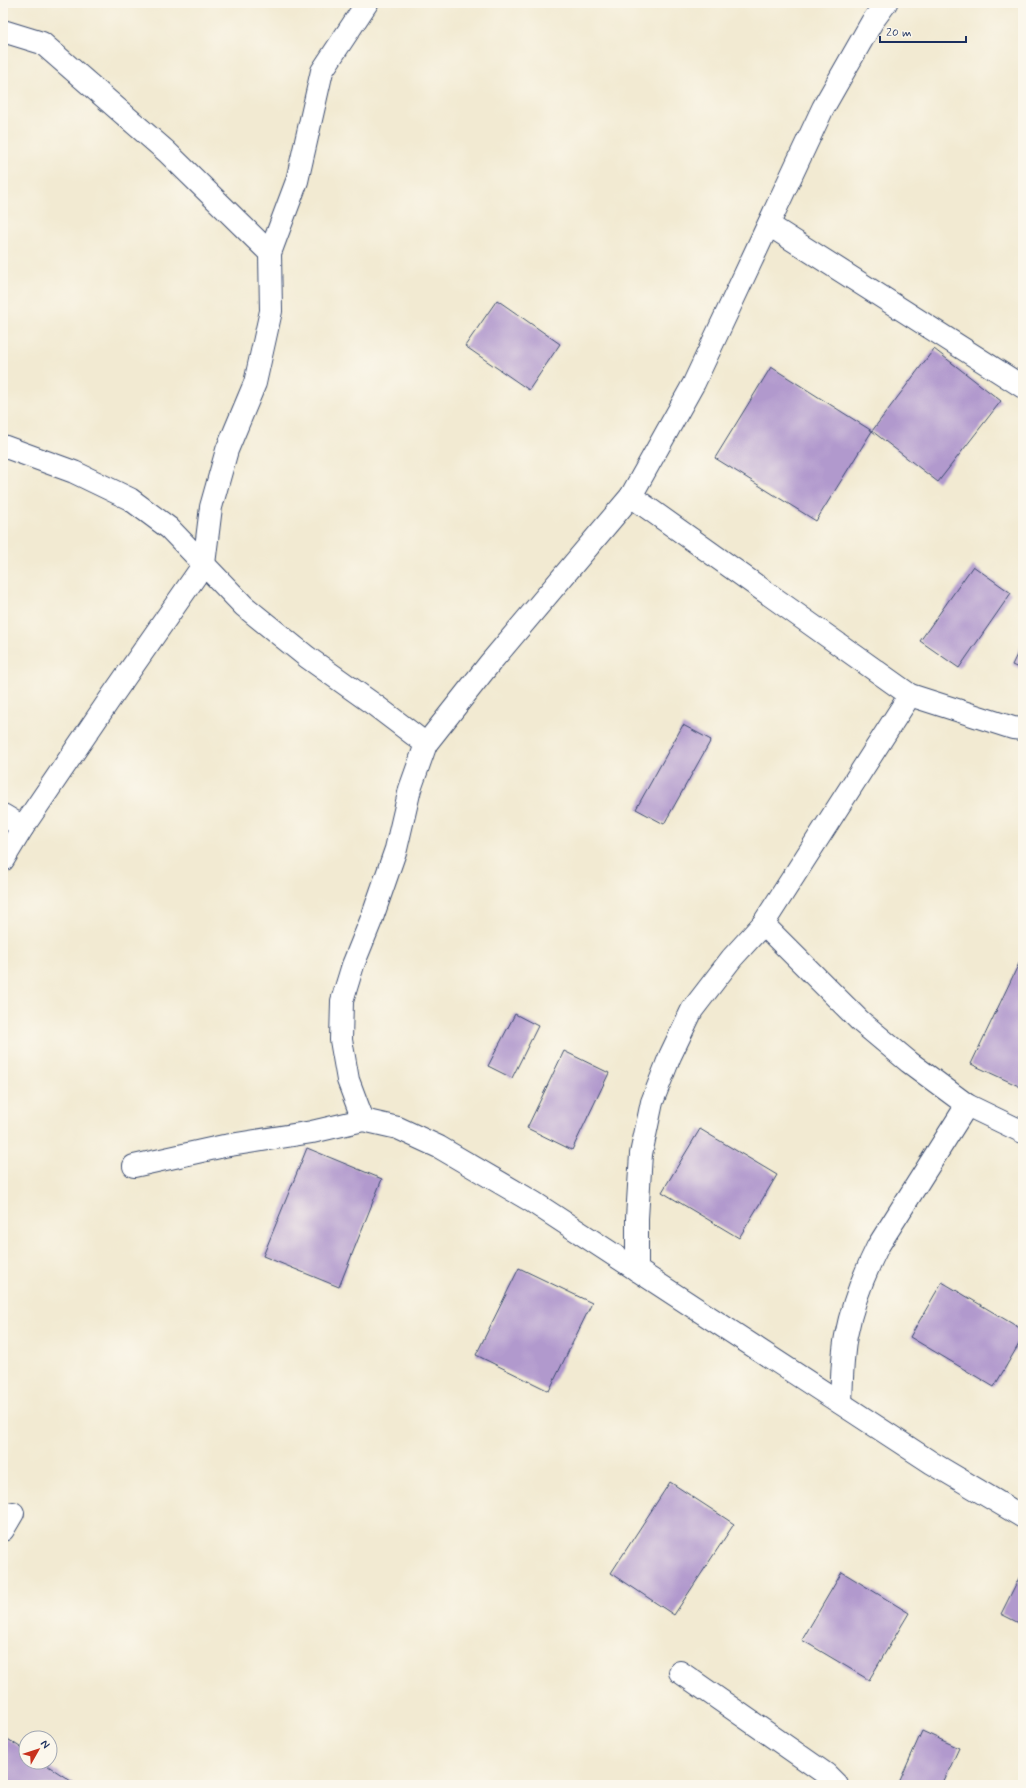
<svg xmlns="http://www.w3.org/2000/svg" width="1026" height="1788" font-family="Mynerve,sans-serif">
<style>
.building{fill:#b199cd}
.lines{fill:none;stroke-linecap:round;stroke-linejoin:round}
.minor-casing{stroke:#3b4b6f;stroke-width:24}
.minor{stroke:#fff;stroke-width:22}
</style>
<rect width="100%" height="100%" fill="#fbf7ec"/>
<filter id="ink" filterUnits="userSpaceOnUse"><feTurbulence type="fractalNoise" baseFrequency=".025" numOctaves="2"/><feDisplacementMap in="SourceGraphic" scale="8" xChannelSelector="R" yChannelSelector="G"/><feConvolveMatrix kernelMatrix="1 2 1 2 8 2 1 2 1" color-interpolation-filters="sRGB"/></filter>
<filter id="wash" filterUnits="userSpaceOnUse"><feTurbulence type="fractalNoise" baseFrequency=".012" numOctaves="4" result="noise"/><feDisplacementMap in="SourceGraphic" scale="16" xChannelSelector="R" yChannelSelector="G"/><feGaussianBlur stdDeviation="0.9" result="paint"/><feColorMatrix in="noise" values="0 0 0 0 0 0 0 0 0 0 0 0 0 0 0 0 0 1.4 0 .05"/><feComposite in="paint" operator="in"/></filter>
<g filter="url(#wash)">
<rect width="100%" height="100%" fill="#f2ead2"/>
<g id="blocks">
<g class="building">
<path d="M497 300 560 344 529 390 465 346Z"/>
<path d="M934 349 1001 401 938 482 872 431Z"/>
<path d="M771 367 872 431 816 521 715 458Z"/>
<path d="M973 566 1011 593 959 668 920 641Z"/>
<path d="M1023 642V670L1012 665Z"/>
<path d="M683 725 711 740 664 824 636 809Z"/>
<path d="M1023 955V1088L971 1064Z"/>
<path d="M515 1014 538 1026 512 1078 488 1066Z"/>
<path d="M564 1051 609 1073 572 1150 527 1128Z"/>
<path d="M700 1129 777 1175 739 1238 662 1192Z"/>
<path d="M307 1148 382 1179 339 1287 263 1256Z"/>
<path d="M519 1268 592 1303 549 1391 476 1355Z"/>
<path d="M942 1282 1023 1330V1337L994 1387 910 1337Z"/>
<path d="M670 1482 734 1524 674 1615 611 1573Z"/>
<path d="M1023 1570V1625L1001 1614Z"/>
<path d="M842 1572 909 1613 869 1680 802 1640Z"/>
<path d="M922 1731 959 1748 942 1785H898Z"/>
<path d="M3 1736 26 1751V1762H42L77 1785H3Z"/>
</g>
</g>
</g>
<g filter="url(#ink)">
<use href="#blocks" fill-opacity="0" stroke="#3b4b6f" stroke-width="1"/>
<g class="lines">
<defs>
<g id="minor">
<path d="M886 3 872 22 823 108 694 383 631 496 910 695 1013 728 1023 729"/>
<path d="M3 31 42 43 167 152 270 253"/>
<path d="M769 225 1023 387"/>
<path d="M3 446 74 472 130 499 169 528 244 606 307 657 376 706 426 744 490 663 631 496"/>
<path d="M3 815 23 827"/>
<path d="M3 860 23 827 112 696 204 564 211 507 227 450 255 383 271 311 270 253 297 181 322 71 367 3"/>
<path d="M763 924 860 1021 909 1062 967 1105 1023 1132"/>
<path d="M363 1120 348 1080 341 1040 342 1001 353 965 372 918 396 849 410 789 426 744"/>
<path d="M134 1166 224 1146 312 1132 363 1120 398 1128 439 1147 533 1202 932 1463 1023 1517"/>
<path d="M637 1270V1218L641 1154 652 1102 670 1056 692 1010 732 958 763 924 910 695"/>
<path d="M841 1403C842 1381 842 1357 846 1336 852 1305 864 1274 878 1246L967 1105"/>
<path d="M3 1530 13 1513"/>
<path d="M680 1672 826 1774 837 1785"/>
</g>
</defs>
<use href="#minor" class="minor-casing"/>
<use href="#minor" class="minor"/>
</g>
</g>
<rect width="1026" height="1788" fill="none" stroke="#fbf7ec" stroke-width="16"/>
<g transform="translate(38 1750) rotate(51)"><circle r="19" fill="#fbf7ec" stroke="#a1a7b3"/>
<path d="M0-3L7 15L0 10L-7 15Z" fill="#c8321e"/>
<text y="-6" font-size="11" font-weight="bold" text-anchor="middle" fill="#1b2f5e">N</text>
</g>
<path d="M880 36v6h86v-6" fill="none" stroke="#1b2f5e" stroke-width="2"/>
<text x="886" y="36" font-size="12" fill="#1b2f5e" stroke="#fbf7ec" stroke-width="3" paint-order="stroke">20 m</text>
</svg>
